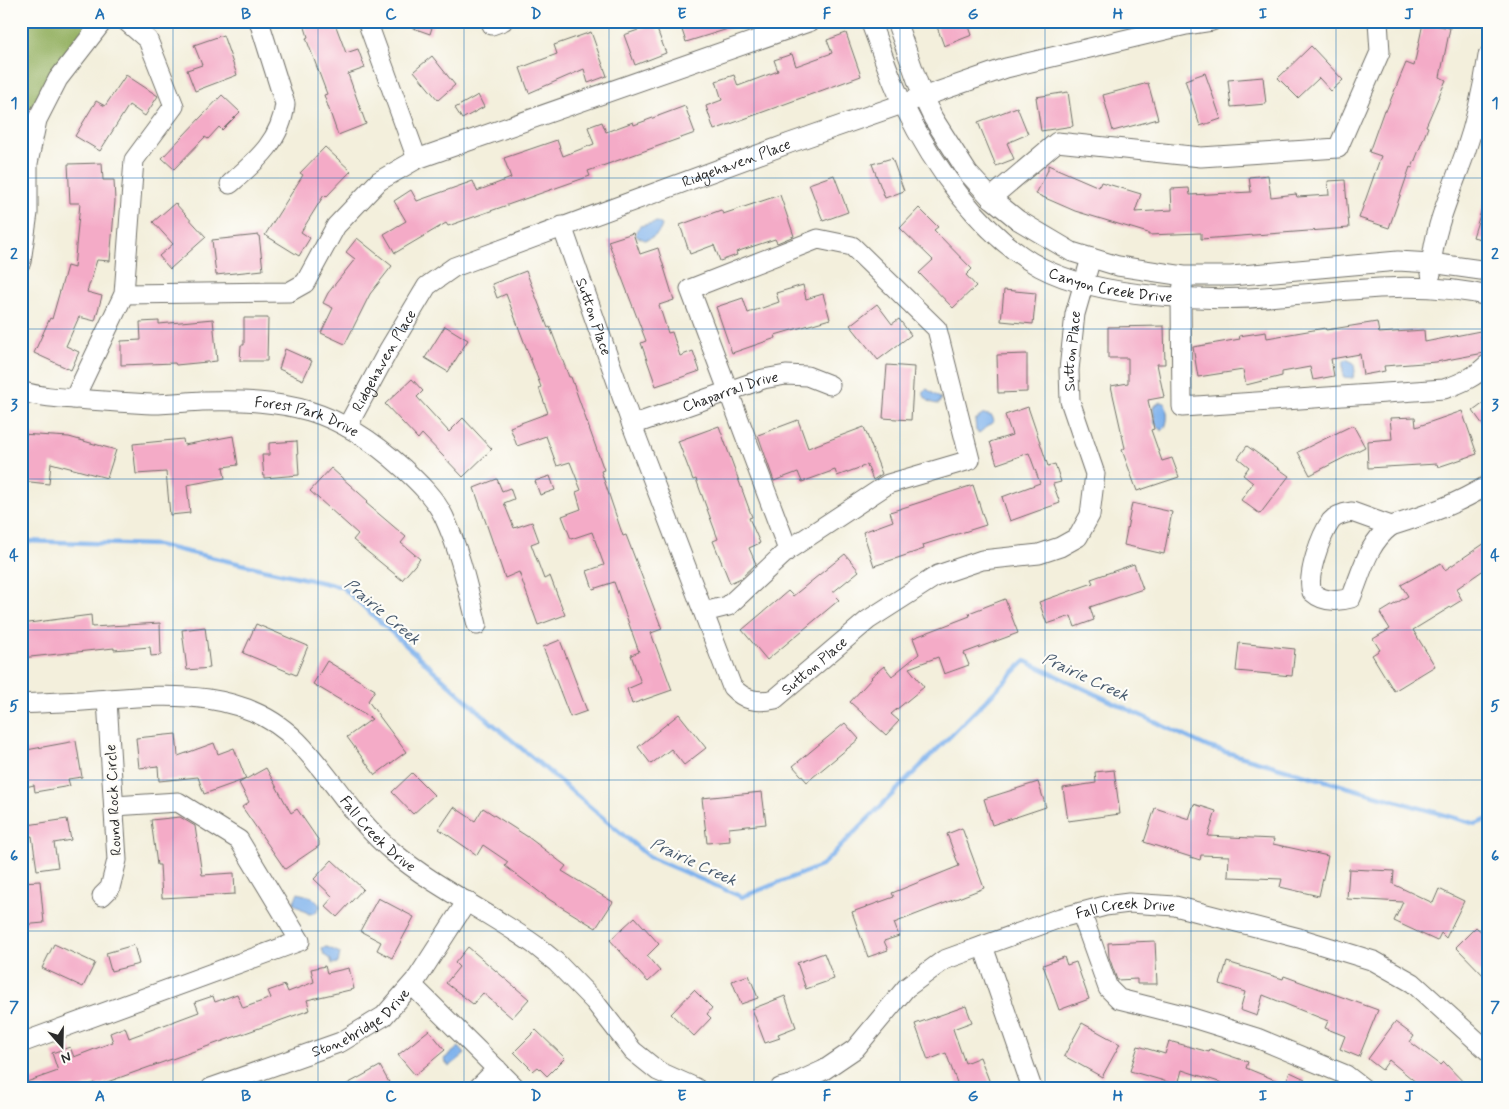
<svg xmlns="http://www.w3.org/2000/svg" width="1509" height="1109" font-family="Mynerve,sans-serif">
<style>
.forest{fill:#96b265;stroke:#606e48}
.water{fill:#80b3ed;stroke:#566f8c}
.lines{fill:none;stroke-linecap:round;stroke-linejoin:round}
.stream{stroke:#80b3ed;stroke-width:4.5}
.building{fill:#f4abc7}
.minor-casing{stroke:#717069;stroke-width:21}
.minor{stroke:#fff;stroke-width:19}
.grid{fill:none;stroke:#1f6fb2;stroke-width:1;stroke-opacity:0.55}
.labels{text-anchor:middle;stroke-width:4.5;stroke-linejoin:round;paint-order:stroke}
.street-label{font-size:15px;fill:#2b2b2b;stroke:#fdfcf7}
.water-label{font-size:16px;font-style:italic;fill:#495b6f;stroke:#fdfcf7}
.neatline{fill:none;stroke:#1f6fb2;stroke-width:2}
.grid-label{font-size:16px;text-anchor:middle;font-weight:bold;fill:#1f6fb2}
</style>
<rect width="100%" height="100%" fill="#fdfcf7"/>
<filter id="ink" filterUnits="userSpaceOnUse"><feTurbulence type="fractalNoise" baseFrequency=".02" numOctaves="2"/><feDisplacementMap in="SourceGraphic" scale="10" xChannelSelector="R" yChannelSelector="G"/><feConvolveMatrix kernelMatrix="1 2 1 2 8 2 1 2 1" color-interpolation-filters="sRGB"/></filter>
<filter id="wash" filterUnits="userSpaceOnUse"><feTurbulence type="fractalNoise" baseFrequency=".0096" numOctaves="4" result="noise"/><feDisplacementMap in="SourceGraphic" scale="20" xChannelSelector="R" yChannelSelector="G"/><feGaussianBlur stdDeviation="1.12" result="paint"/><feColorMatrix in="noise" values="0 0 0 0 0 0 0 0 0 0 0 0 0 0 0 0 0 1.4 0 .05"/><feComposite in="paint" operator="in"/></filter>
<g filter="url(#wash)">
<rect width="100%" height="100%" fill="#f3efdc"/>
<path class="forest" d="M21 21H93L21 122Z"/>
<g class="water">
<path d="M657 222 662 225C660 234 653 238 645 240L636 236V231L640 226Z"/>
<path d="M1346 359 1354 363 1355 372 1353 378 1343 377V363Z"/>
<path d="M927 389 941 399 939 404C932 404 924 400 923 392Z"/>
<path d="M1160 402 1165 403C1168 411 1169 425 1162 431L1155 424 1153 407Z"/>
<path d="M984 414 992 416 994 421 979 433 976 431 975 420Z"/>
<path d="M298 893 312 897 319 904 320 907 315 913 309 914 293 903Z"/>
<path d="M327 947 340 953 338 963 332 964 331 960 324 955 322 948Z"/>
<path d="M459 1047 465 1054 449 1067 444 1059Z"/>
</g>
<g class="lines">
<g class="stream">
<path d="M21 29 26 21"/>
<path d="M21 541 157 545 342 587 487 719 649 857 742 897 821 866 1025 661 1208 747 1476 824 1488 819"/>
</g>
</g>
<g id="blocks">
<g class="building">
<path d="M303 21H334L346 53 358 49 365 68 348 74 366 124 338 135 324 95 327 94 306 38 308 37Z"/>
<path d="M399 21H434L430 34 399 23Z"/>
<path d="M682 21H744V24L686 42 681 27 684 26Z"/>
<path d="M942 21H967L972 35 944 46 936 24Z"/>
<path d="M1423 23 1450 28 1440 77 1446 80 1426 126 1428 127 1412 168 1410 167 1389 228 1359 218 1381 156 1369 152 1384 110 1386 111 1406 63 1414 66Z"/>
<path d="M655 24 666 53 635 65 624 35Z"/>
<path d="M591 32 607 76 588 83 584 69 529 93 520 68 557 54 554 45Z"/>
<path d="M846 33 861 76 714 130 706 106 722 100 716 81 734 75 738 86 778 71 774 60 792 54 796 66 832 53 827 40Z"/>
<path d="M223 35 237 75 195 91 187 70 202 65 194 45Z"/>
<path d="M1311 46 1343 80 1331 91 1319 78 1298 98 1278 78Z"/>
<path d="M432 56 455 85 438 100 414 71Z"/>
<path d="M1205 73 1221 119 1200 126 1185 80Z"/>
<path d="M126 75 158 96 145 116 129 105 100 151 75 136 96 101 105 106Z"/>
<path d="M1263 77 1266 104 1231 107 1228 80Z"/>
<path d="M1148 83 1158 119 1113 131 1103 95Z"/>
<path d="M1068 92 1073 126 1041 131 1036 97Z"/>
<path d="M222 95 240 112 222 130 219 127 208 139 205 137 174 169 162 158Z"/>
<path d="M478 95 484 107 462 119 455 108Z"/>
<path d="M685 106 695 133 588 171 590 176 550 190 448 226 446 223 395 253 384 234 406 221 394 201 411 190 417 201 473 181 477 191 511 178 504 158 557 140 563 156 594 144 588 127 602 122 606 132 633 122 634 125Z"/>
<path d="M1017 107 1028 134 1007 143 1014 159 996 166 978 122Z"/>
<path d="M325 147 351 171 326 197 324 195 301 232 310 238 299 256 265 235 303 175 300 173Z"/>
<path d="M892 158 904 191 885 198 872 164Z"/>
<path d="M102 163 103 180H114L115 201 110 261 97 260 87 292 102 296 95 321 79 317 66 346 79 352 71 370 34 353 50 318 52 319 67 266 74 268 80 203H70L68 164Z"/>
<path d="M1048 165 1099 187 1101 182 1141 194 1135 212 1172 210 1171 189 1189 188 1190 195 1251 192 1249 177 1268 175 1271 197 1296 194 1297 197 1329 195 1328 181 1345 180 1349 228 1201 239V233L1148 235V233L1075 211 1036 194 1048 170Z"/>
<path d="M834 175 848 212 823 221 809 184Z"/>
<path d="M780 195 794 236 777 243 775 239 736 252 737 255 720 261 714 245 690 254 680 225 721 210 723 214Z"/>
<path d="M1485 199H1488V241L1473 237Z"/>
<path d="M175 203 206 237 170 269 159 256 173 244 153 222Z"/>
<path d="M919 208 938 227 934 230 972 269 966 275 976 286 953 308 919 273 933 260 900 228Z"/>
<path d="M633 233 640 254 658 248 674 300 659 305 668 333 672 332 680 356 693 351 700 371 656 386 641 343 646 341 608 241Z"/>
<path d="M259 235 263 270 216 275 212 240Z"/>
<path d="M357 238 392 266 370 294 345 344 321 333 333 308 323 303 328 293 355 259 346 252Z"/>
<path d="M526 271 548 328 550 327 569 377H571L604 470 601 471 623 536 626 535 662 629 651 633 672 690 632 704 627 689 641 683 631 655 639 652 614 582 593 589 587 571 604 565 592 532 571 539 562 516 581 509 576 492 581 490 570 462 557 466 546 436 517 446 510 427 548 413 539 388 541 387 506 294 497 298 492 284Z"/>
<path d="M803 285 806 299 823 294 830 319 775 335 776 338 732 353 716 307 743 298 748 313 779 302 776 293Z"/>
<path d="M1004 290 1036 293 1033 324 1001 321Z"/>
<path d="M877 304 892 324 899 319 911 335 878 360 850 325Z"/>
<path d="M244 318H268L267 361H240L241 345H244Z"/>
<path d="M213 319 217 361 176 365 175 363 121 365V341L141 340 140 322 159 321V324Z"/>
<path d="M1377 322 1379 333 1424 330 1425 342 1480 331 1484 353 1436 362 1384 366 1385 371 1363 375 1360 354 1331 359 1334 376 1313 380 1310 367 1282 372V376L1246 385 1243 370 1198 377 1193 347 1240 339 1239 336 1266 332 1267 338 1325 328 1326 330Z"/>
<path d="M445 326 468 340 448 372 425 358Z"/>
<path d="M1164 326 1165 364H1157L1164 397 1148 400 1154 429 1151 430 1162 461 1172 458 1179 477 1137 491 1122 450 1125 448 1111 386 1128 383V358H1108V327Z"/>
<path d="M285 349 312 361 303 380 279 369Z"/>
<path d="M1027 354V392L998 393 997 355Z"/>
<path d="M887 365 914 367 911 420 883 418Z"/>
<path d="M412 379 423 391 417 397 449 432 463 418 492 449 463 477 422 434 418 439 385 404Z"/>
<path d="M1488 400V432L1473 411Z"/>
<path d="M1028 407 1048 466 1055 464 1061 482 1053 484 1060 503 1010 521 1002 497 1040 483 1029 453 997 464 990 442 1012 435 1005 415Z"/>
<path d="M1462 411 1477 454 1438 467 1437 464 1368 468 1367 441 1392 439 1390 418 1415 417 1416 427Z"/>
<path d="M798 420 808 448 864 427 882 474 873 480 867 465 837 476 835 470 802 482 798 472 774 481 758 435Z"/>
<path d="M1353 425 1365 447 1310 475 1298 452Z"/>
<path d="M719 426 752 517 749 518 760 543 749 548 756 564 741 578 730 583 713 541 718 539 696 479 693 480 678 441Z"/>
<path d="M21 434 69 437 116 450 107 478 51 463 49 484 21 481Z"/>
<path d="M233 436 238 465 223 467 225 478 187 485 190 513 170 515 166 472 136 474 133 444 183 439 184 445Z"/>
<path d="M297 441 299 475 264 478 262 455H269V443Z"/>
<path d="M1247 446 1289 476 1260 514 1241 500 1253 483 1243 475 1249 467 1238 458Z"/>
<path d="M331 468 368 501 366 503 406 537 401 543 420 559 402 580 353 540 358 534 310 491Z"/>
<path d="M550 476 555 490 540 495 535 481Z"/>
<path d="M497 479 502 491 510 488 514 499 504 503 514 528 532 522 539 541 531 544 544 579 550 576 565 615 538 625 519 572 505 578 474 488Z"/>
<path d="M973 485 986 525 923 545 924 549 874 566 863 532 893 521 890 512Z"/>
<path d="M1132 503 1172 512 1164 554 1124 545Z"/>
<path d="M1488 541V567L1456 589 1462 600 1413 630 1435 666 1394 691 1372 655 1380 650 1373 639 1390 629 1380 613 1408 596 1401 585 1441 563 1445 570Z"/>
<path d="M845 554 859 571 832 593 839 600 767 660 742 630 788 591 793 596Z"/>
<path d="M1134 564 1143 589 1090 607 1094 620 1075 627 1071 616 1047 624 1039 602 1093 583 1091 579Z"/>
<path d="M1005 599 1018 633 964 653 969 665 944 674 938 657 909 668 924 687 891 714 899 721 886 735 850 702 872 678 871 677 884 666 892 676 919 654 913 638 970 616 969 613Z"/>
<path d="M91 615 92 627 160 623 161 655 151 656 150 647 114 650V648L21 658V624Z"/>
<path d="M256 624 308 646 296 675 243 653Z"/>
<path d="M205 627 210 668 187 670 182 630Z"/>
<path d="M560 640 587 711 570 717 543 647Z"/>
<path d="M1239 643 1295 649 1292 676 1236 671Z"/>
<path d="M327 661 375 690 368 701 406 752 375 775 347 737 372 719 313 684Z"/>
<path d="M679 714 706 748 684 765 671 749 651 764 638 747Z"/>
<path d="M845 723 859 739 807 782 793 766Z"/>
<path d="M176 734 178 756 214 743 218 754 234 748 246 779 204 794 198 777 159 781 158 766 139 768 136 738Z"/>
<path d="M76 741 82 777 68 779 70 786 35 792 34 785 21 788V751Z"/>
<path d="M266 768 291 813 297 809 319 841V846L285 869 242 807 249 802 239 783Z"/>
<path d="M1114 770 1120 814 1068 821 1063 788 1096 783 1095 772Z"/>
<path d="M412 773 434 795 413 814 392 792Z"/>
<path d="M1038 782 1046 807 992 825 984 799Z"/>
<path d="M762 792 766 824 729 828 730 841 707 843 702 798Z"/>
<path d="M1194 804 1216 811 1208 836 1274 839 1273 844 1328 856 1319 896 1280 887 1282 879 1228 877 1229 856 1201 855 1200 860 1144 842 1155 808 1189 819Z"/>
<path d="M454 807 475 821 483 808 528 837 566 866 562 871 613 902 596 928 550 900 505 866 508 862 483 845 477 855 439 829Z"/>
<path d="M180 817 195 826 202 875 234 873 235 894 162 898 160 865H157L151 820Z"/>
<path d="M67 819 71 840 54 843 58 867 37 870 32 836 21 838V826Z"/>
<path d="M962 828 984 888 894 923 899 936 884 941 888 950 868 957 852 912 894 897 892 893 959 866 947 834Z"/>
<path d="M332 860 363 889 337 917 325 906 333 897 314 879Z"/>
<path d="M1349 869 1394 871 1393 884 1433 903 1439 889 1464 901 1446 938 1441 933 1437 941 1394 921 1403 902 1347 899Z"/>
<path d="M40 881 44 923 21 925V882Z"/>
<path d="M378 898 414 917 392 958 377 950 381 942 360 931Z"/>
<path d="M635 917 659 944 647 956 660 971 648 982 610 940Z"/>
<path d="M1476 927 1488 938V980L1456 947Z"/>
<path d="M1155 941 1157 984H1137V979L1117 980 1109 957 1108 943Z"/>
<path d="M54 944 95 963 83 987 42 968Z"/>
<path d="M134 945 139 964 111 971 106 953Z"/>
<path d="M468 947 529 999 512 1018 483 993 473 1004 446 983 459 967 455 963Z"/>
<path d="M824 953 834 979 806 989 797 963Z"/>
<path d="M1064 957 1067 965 1076 962 1089 999 1059 1010 1043 965Z"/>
<path d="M1227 962 1283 979 1284 976 1378 1010 1359 1057 1340 1049 1345 1036 1325 1028 1328 1021 1263 995 1257 1016 1240 1010 1245 992 1220 984Z"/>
<path d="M325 966 327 973 349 968 354 989 307 1000 310 1010 96 1086 94 1083 81 1088H21V1084L58 1071 52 1053 70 1047 74 1057 113 1042 110 1033 125 1027 129 1038 199 1012 195 1002 213 996 215 1002 237 994 243 1008 271 998 268 991 285 985 288 992 314 982 311 969Z"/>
<path d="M749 975 758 998 741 1004 732 981Z"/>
<path d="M694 990 712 1008 707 1014 711 1018 694 1036 671 1014Z"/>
<path d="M785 996 796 1027 778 1034 780 1038 765 1043 752 1009Z"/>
<path d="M966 1006 972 1022 953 1029 965 1063 980 1057 992 1088H959L946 1053 928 1060 915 1024Z"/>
<path d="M1395 1022 1414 1036 1410 1042 1441 1065 1444 1062 1469 1088H1423L1389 1060 1382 1070 1368 1059Z"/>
<path d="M1082 1023 1120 1044 1102 1077 1064 1056Z"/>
<path d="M429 1030 445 1050 415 1075 398 1055Z"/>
<path d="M536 1030 565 1058 547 1076 538 1067 533 1071 514 1052Z"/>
<path d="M1169 1041 1209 1052 1210 1049 1248 1062 1246 1068 1285 1084 1290 1072 1305 1079 1301 1088H1220L1222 1083 1182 1070 1178 1085 1130 1071 1138 1046 1165 1054Z"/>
<path d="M380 1066 392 1088H340Z"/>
</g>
</g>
</g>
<g filter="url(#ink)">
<use href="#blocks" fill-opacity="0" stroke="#717069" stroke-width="1"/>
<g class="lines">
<defs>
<g id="minor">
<path d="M367 21 417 159"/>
<path id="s1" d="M870 21C881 49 890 79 904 106 932 164 982 236 1040 267 1100 299 1212 302 1279 296 1349 291 1419 279 1488 296"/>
<path d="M896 21 923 97 933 118 968 173 991 198 1018 220 1072 252 1118 266 1184 276H1231L1398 261 1431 263 1488 271"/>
<path d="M492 25 503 21"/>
<path d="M230 184C256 161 281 141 285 104L259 21"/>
<path d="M991 198 1057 142 1201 157 1338 148 1380 52 1378 21"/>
<path id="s2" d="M562 226 632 425 732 687C745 701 758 703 775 699L868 620 938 575 982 560 1039 554 1060 547 1078 537 1090 515 1095 474 1070 401 1069 370 1075 314 1091 258"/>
<path d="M21 262 28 213V163L37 120 58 79 103 21"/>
<path d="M1431 274C1432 230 1451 193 1465 153 1476 121 1483 89 1488 56"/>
<path d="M1183 285 1181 297 1182 407 1444 389C1462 383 1475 377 1488 364"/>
<path d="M124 294 289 292 305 283 336 226 379 181 417 159 811 21"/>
<path id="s3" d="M21 391C39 397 59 398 77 399 102 401 128 403 153 404 169 404 185 402 202 401 288 399 337 408 403 468 418 482 435 498 444 517 460 551 468 589 477 625"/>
<path d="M74 399 124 294 134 160 174 106 148 40 126 21"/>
<path id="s4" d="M632 425 763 379 786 375 807 376 830 385"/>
<path id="s5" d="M347 427 388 351 427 286 454 267 790 143 1006 68 1186 25 1212 21"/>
<path d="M1352 512 1391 526C1367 544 1362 572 1351 598 1337 602 1323 602 1312 592 1306 576 1321 535 1331 521 1336 515 1345 513 1352 512Z"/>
<path d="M1391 526C1426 515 1457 504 1488 485"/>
<path d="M704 612 728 606 788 550 888 484 970 460 937 329 852 246 818 239 690 289 788 550"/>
<path id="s6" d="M21 704C50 702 79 702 108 699 174 694 246 690 297 741 331 775 355 821 393 852 436 888 489 912 535 945L556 962 594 1001 633 1051 658 1071 696 1088"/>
<path d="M102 896 110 888 117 860 107 700"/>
<path d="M1081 912 1108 988 1119 999 1183 1015 1257 1038 1346 1075 1363 1088"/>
<path d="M983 946 1032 1088"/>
<path d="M412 985 516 1088"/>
<path d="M21 1043 300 941 239 840 178 802 114 806"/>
<path id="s7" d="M211 1088 341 1042 384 1016 418 977 467 901"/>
<path d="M478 1088 497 1069"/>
<path id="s8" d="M780 1088 791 1085 824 1070 855 1049 906 988 944 960 1060 918 1105 906 1129 903 1175 906 1299 938 1374 961 1413 983 1488 1051"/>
</g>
</defs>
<use href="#minor" class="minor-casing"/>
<use href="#minor" class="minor"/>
</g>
</g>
<path class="grid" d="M173 21V1088M318 21V1088M464 21V1088M609 21V1088M754 21V1088M900 21V1088M1045 21V1088M1191 21V1088M1336 21V1088M21 178H1488M21 329H1488M21 479H1488M21 630H1488M21 780H1488M21 931H1488"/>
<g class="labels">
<g class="street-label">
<text dy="5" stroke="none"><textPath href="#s5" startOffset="496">Ridgehaven Place</textPath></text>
<text dy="5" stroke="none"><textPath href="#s1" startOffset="379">Canyon Creek Drive</textPath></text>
<text dy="5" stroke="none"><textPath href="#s2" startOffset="96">Sutton Place</textPath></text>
<text dy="5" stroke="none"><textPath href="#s2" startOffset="1084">Sutton Place</textPath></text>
<text dy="5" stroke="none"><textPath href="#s5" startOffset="76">Ridgehaven Place</textPath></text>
<text dy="5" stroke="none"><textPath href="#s4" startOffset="104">Chaparral Drive</textPath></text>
<text dy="5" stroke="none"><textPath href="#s3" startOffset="289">Forest Park Drive</textPath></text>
<text dy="5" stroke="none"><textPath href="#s2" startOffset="590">Sutton Place</textPath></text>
<text transform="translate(113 800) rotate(-93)" y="5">Round Rock Circle</text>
<text dy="5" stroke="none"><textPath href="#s6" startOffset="411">Fall Creek Drive</textPath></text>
<text dy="5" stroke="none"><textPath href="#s8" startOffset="402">Fall Creek Drive</textPath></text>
<text dy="5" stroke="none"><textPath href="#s7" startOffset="165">Stonebridge Drive</textPath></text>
</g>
<g class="water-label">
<text transform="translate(383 611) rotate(40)" y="6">Prairie Creek</text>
<text transform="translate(1086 676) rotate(25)" y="6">Prairie Creek</text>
<text transform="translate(694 861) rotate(25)" y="6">Prairie Creek</text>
</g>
</g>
<rect width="1509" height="1109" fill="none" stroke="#fdfcf7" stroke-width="55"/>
<g transform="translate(62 1046) rotate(160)" stroke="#fdfcf7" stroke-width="4" paint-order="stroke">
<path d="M0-4L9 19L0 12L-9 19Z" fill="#2b2b2b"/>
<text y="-8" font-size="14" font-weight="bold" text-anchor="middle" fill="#2b2b2b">N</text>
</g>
<rect x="28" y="28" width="1454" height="1054" class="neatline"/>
<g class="grid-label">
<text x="100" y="19">A</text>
<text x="246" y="19">B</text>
<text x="391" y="19">C</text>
<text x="536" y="19">D</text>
<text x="682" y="19">E</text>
<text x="827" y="19">F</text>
<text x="973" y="19">G</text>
<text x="1118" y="19">H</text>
<text x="1263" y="19">I</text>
<text x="1409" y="19">J</text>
<text x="14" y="108">1</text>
<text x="1495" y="108">1</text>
<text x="14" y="259">2</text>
<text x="1495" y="259">2</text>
<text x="14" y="410">3</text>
<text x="1495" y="410">3</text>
<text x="14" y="560">4</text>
<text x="1495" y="560">4</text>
<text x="14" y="711">5</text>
<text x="1495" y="711">5</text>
<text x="14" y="861">6</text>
<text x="1495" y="861">6</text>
<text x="14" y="1012">7</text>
<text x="1495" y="1012">7</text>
<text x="100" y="1101">A</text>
<text x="246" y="1101">B</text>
<text x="391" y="1101">C</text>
<text x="536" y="1101">D</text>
<text x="682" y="1101">E</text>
<text x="827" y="1101">F</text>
<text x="973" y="1101">G</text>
<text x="1118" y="1101">H</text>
<text x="1263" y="1101">I</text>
<text x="1409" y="1101">J</text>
</g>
</svg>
